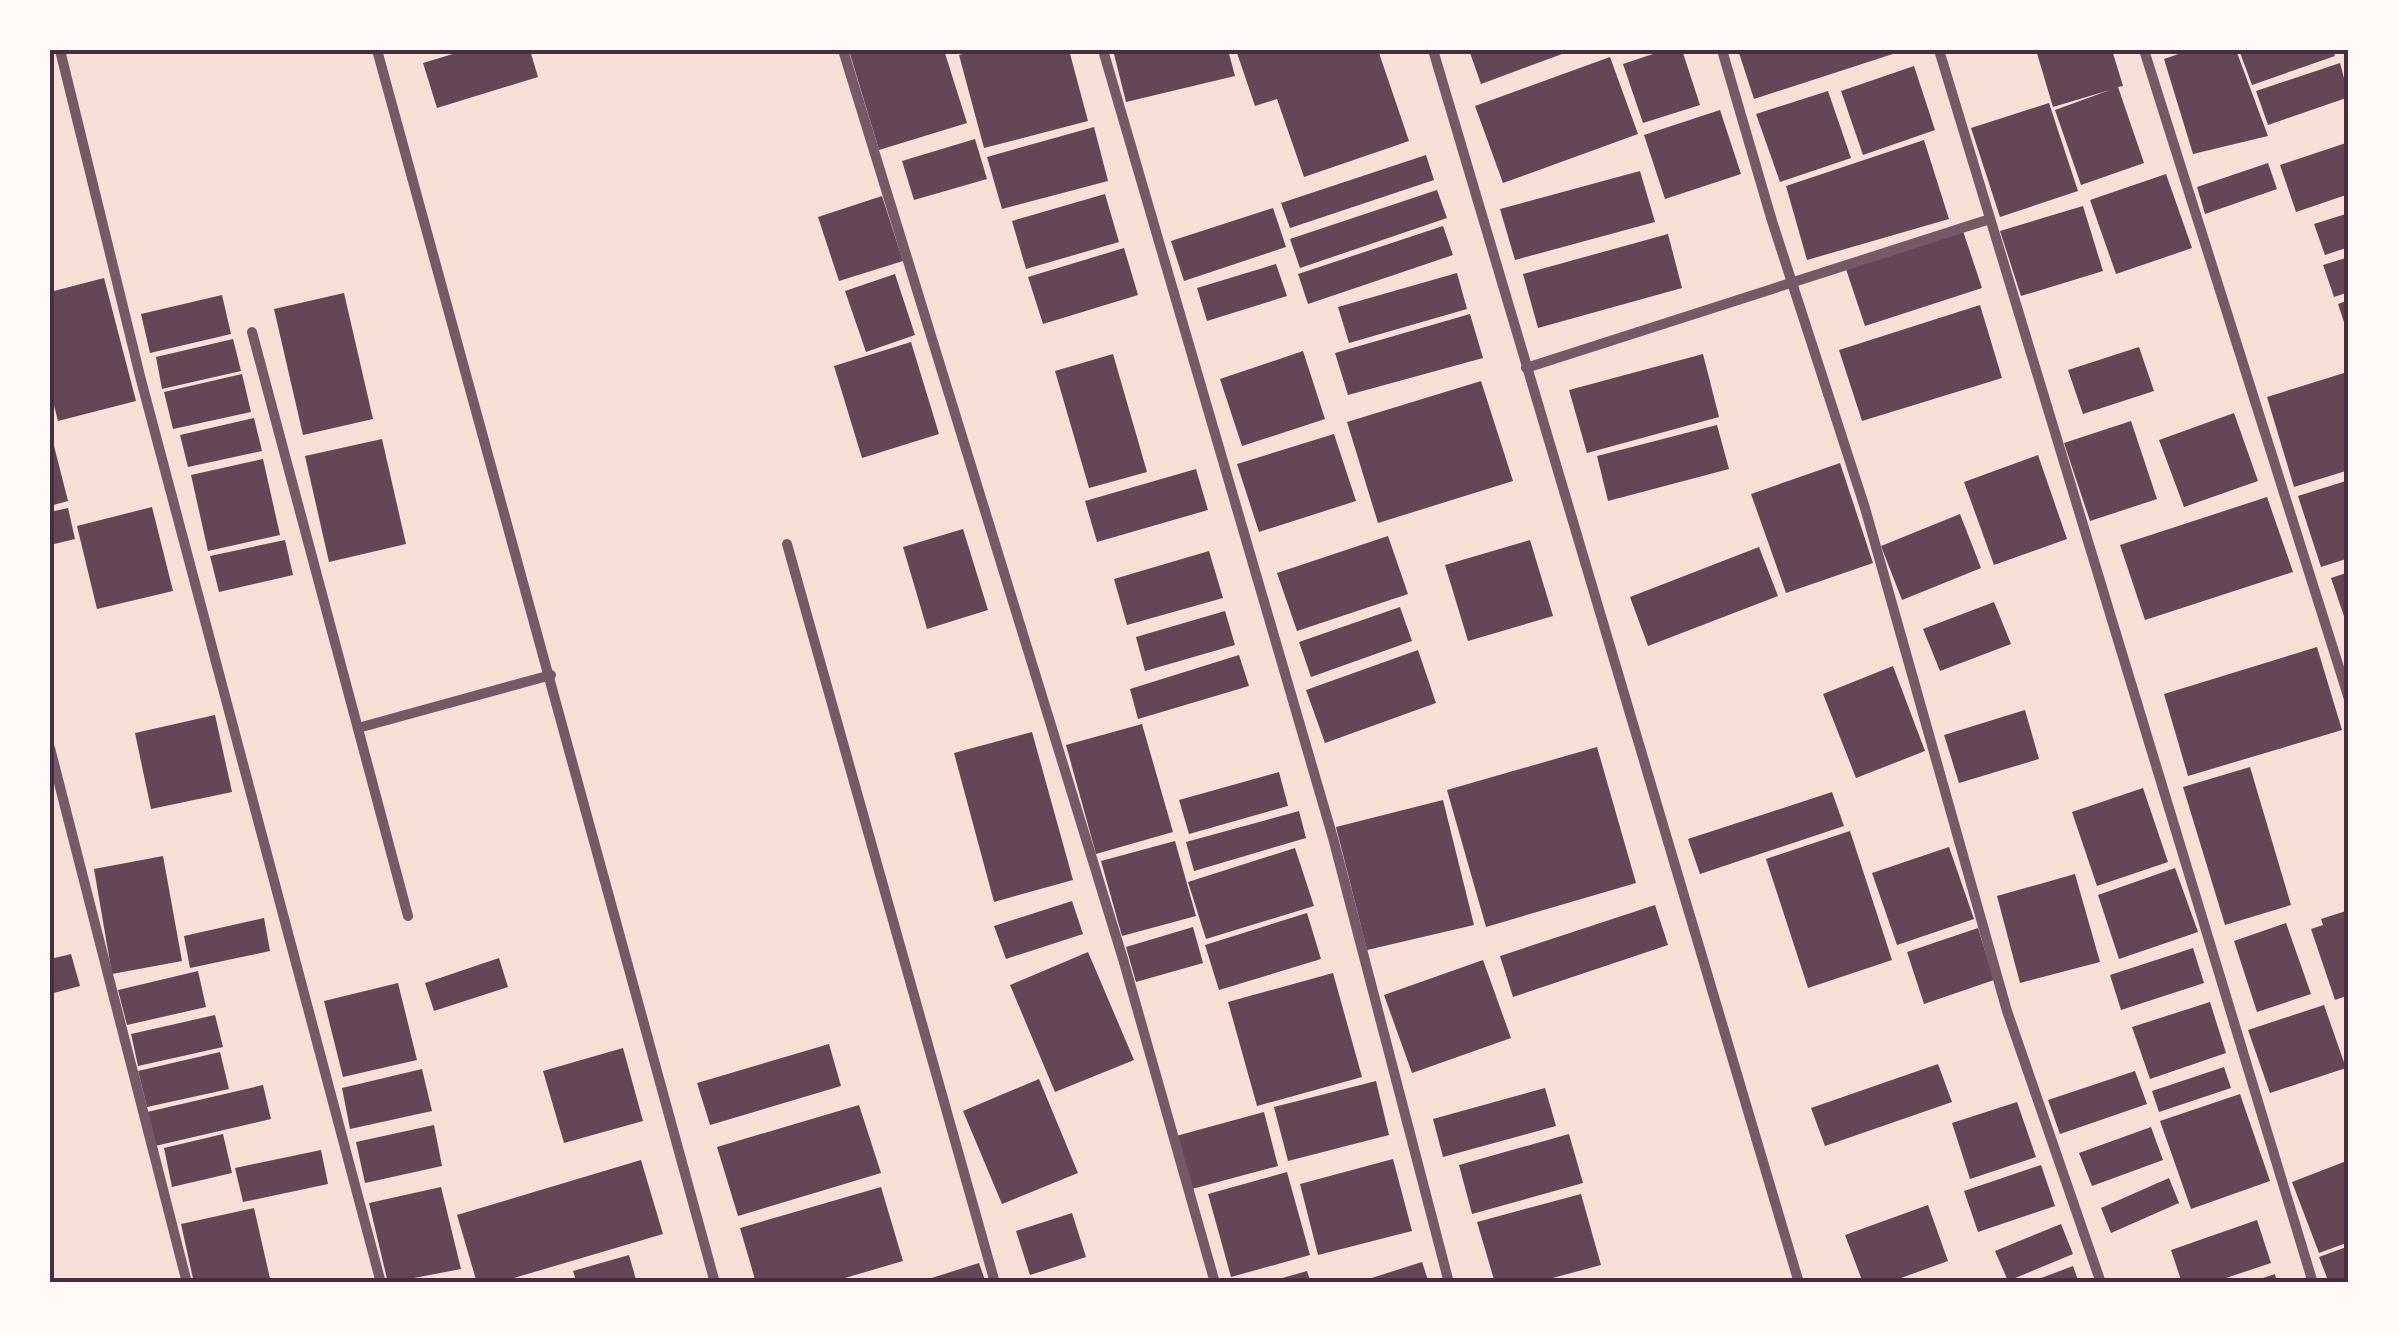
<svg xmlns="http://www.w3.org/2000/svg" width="2399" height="1333" font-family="'IBM Plex Serif',serif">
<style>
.building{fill:#644757}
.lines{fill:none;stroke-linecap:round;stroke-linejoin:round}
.minor{stroke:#755966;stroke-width:10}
.neatline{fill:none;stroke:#4a2c40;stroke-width:4}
</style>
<rect width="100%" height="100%" fill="#f7e1d7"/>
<g class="building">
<path d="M466 50H530L538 77 437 108 423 63Z"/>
<path d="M862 50H944L967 123 879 150 850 54Z"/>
<path d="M977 50H1069L1088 121 984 148 959 55Z"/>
<path d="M1113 50H1228L1235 76 1126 102Z"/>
<path d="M1236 50H1378L1409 141 1304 177 1277 99 1255 106Z"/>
<path d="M1469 50H1573L1481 84Z"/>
<path d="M1665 50H1682L1700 105 1643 123 1623 64Z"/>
<path d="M1738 50H1902V51L1754 99Z"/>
<path d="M2036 50H2112L2123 86 2118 87 2144 163 2081 185 2055 110 2110 90 2053 107Z"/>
<path d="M2190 50H2236L2268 136 2193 154 2164 59Z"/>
<path d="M2239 50H2333L2335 56 2252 85Z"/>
<path d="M1610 57 1638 134 1503 183 1475 106Z"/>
<path d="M2340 63 2349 97 2268 125 2256 91Z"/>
<path d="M1914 66 1935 130 1863 155 1841 91Z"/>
<path d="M1828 91 1851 158 1780 182 1756 114Z"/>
<path d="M2049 103 2078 191 2000 217 1971 128Z"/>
<path d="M1720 110 1741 174 1665 199 1644 135Z"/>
<path d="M1094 127 1108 181 1002 209 987 157Z"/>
<path d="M975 139 987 179 914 200 902 161Z"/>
<path d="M1924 140 1949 219 1807 260 1786 186Z"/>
<path d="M2349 142V194L2296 212 2280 165Z"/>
<path d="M1426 155 1434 180 1290 228 1281 203Z"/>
<path d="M2268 163 2277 189 2205 214 2197 187Z"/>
<path d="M1640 171 1655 222 1515 260 1500 209Z"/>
<path d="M2166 174 2192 248 2116 274 2090 200Z"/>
<path d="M1437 190 1447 218 1300 268 1290 239Z"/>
<path d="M1105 194 1119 242 1026 269 1012 221Z"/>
<path d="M882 196 903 261 839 281 818 217Z"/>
<path d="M2083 206 2103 271 2021 296 2000 231Z"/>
<path d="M1273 208 1286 247 1184 281 1171 241Z"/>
<path d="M2349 213V247L2325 255 2314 224Z"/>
<path d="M1443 226 1453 255 1308 304 1298 274Z"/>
<path d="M1962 228 1982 288 1865 326 1845 266Z"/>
<path d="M1668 234 1682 288 1538 328 1523 274Z"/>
<path d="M1124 248 1138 295 1043 324 1028 277Z"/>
<path d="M2349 257V292L2334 297 2323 265Z"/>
<path d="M1276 264 1287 296 1207 321 1197 288Z"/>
<path d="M1457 273 1467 309 1349 343 1338 307Z"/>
<path d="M895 274 915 335 866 352 845 291Z"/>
<path d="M104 278 136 401 58 421 50 390V292Z"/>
<path d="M344 293 373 419 303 435 274 309Z"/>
<path d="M222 295 231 334 150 353 141 314Z"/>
<path d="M2349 300V334H2348L2338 304Z"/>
<path d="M1980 305 2002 378 1862 421 1839 350Z"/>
<path d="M1470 314 1483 358 1348 395 1335 353Z"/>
<path d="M233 339 241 371 162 389 156 357Z"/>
<path d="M911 342 939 434 862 458 834 366Z"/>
<path d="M2139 347 2154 391 2083 414 2068 370Z"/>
<path d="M1303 351 1325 419 1242 446 1220 379Z"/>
<path d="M1113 354 1147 472 1089 488 1055 371Z"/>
<path d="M1703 354 1719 417 1587 453 1569 390Z"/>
<path d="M2344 373 2349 390V470L2294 487 2267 397Z"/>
<path d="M242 374 251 412 173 429 164 392Z"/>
<path d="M1481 381 1513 481 1378 523 1347 422Z"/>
<path d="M2234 413 2258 481 2184 507 2159 440Z"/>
<path d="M254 418 262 451 188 467 180 435Z"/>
<path d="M2131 421 2157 499 2090 521 2064 443Z"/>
<path d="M1717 425 1729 469 1608 501 1597 456Z"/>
<path d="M50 430 68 501 50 506Z"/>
<path d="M1334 434 1356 501 1259 532 1237 464Z"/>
<path d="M382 439 406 544 329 562 305 456Z"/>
<path d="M2038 455 2067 539 1994 565 1964 482Z"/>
<path d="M263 459 280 535 208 551 191 475Z"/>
<path d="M1840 463 1873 563 1786 593 1751 494Z"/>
<path d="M1196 469 1208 510 1097 542 1085 501Z"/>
<path d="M2349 480V558L2321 567 2298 496Z"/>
<path d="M2267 497 2293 572 2145 620 2120 545Z"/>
<path d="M152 507 173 591 97 609 77 526Z"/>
<path d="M68 508 75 539 50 545V512Z"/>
<path d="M1960 514 1981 568 1902 600 1881 546Z"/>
<path d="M963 529 988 610 927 629 903 547Z"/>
<path d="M1388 536 1408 594 1297 631 1277 573Z"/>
<path d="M285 540 293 575 219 592 210 556Z"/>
<path d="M1530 540 1553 616 1468 641 1445 565Z"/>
<path d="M1759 547 1778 596 1648 646 1630 597Z"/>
<path d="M1209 551 1223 598 1127 625 1114 579Z"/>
<path d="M2349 572V628H2348L2331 578Z"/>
<path d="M1994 602 2011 644 1940 671 1923 629Z"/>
<path d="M1400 607 1412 641 1311 677 1299 642Z"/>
<path d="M1225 611 1235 645 1145 671 1136 637Z"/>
<path d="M2317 647 2342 730 2188 776 2164 694Z"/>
<path d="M1418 650 1436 703 1325 743 1306 690Z"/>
<path d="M1239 655 1249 686 1138 719 1130 689Z"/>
<path d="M1893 666 1925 751 1856 778 1823 694Z"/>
<path d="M2025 710 2039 759 1959 783 1944 735Z"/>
<path d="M215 715 232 792 151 809 135 733Z"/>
<path d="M1142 724 1173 832 1096 854 1066 745Z"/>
<path d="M1032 732 1073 880 994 902 954 753Z"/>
<path d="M1597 747 1636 883 1486 927 1447 790Z"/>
<path d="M2250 767 2291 905 2225 925 2183 787Z"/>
<path d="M1279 772 1288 806 1189 834 1179 800Z"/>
<path d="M2143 788 2168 862 2097 886 2072 812Z"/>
<path d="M1832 792 1844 826 1700 874 1688 839Z"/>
<path d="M1443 800 1474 925 1367 950 1336 827Z"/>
<path d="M1299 811 1306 838 1194 871 1186 842Z"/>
<path d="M1850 831 1892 960 1808 988 1766 859Z"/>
<path d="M1175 841 1196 916 1122 936 1101 861Z"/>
<path d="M1949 847 1974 919 1897 945 1872 873Z"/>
<path d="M1295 848 1314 906 1206 939 1188 882Z"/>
<path d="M163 856 182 961 112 974 94 869Z"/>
<path d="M2175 868 2198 932 2119 959 2098 895Z"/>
<path d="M2075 874 2100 962 2020 983 1997 896Z"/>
<path d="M1072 901 1083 934 1006 959 994 926Z"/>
<path d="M1655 905 1668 945 1513 997 1500 956Z"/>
<path d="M2349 910V995L2335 1000 2311 929 2323 925 2321 919Z"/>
<path d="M1307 913 1321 959 1219 990 1205 945Z"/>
<path d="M264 918 270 951 190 968 184 936Z"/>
<path d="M2286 923 2311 994 2257 1012 2234 941Z"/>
<path d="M1193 927 1203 963 1136 982 1126 947Z"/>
<path d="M1978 928 1994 980 1924 1004 1907 952Z"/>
<path d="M2193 948 2204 983 2121 1010 2110 975Z"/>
<path d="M1088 952 1134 1060 1055 1092 1010 985Z"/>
<path d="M71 954 80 986 50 994V959Z"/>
<path d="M499 958 508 987 434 1011 425 983Z"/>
<path d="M1483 960 1511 1038 1412 1073 1384 995Z"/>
<path d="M198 971 206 1007 127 1025 118 990Z"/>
<path d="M1333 973 1362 1077 1257 1106 1228 1002Z"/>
<path d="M398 983 417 1060 343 1077 324 1001Z"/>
<path d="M2210 1002 2226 1053 2150 1079 2132 1027Z"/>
<path d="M2324 1005 2346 1068 2270 1093 2248 1030Z"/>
<path d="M215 1015 223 1047 138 1066 131 1034Z"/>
<path d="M829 1044 841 1086 710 1125 697 1083Z"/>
<path d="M623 1048 643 1121 564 1143 543 1071Z"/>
<path d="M220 1052 229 1089 147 1107 138 1071Z"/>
<path d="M1938 1064 1952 1102 1825 1146 1811 1108Z"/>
<path d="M2224 1067 2231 1088 2159 1112 2152 1091Z"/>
<path d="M422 1069 432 1111 350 1129 342 1088Z"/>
<path d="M2135 1071 2147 1104 2060 1134 2048 1100Z"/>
<path d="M1039 1079 1078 1173 1002 1204 963 1111Z"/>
<path d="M1376 1081 1389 1135 1288 1161 1274 1107Z"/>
<path d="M263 1085 271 1119 155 1146 147 1112Z"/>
<path d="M1545 1088 1556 1126 1443 1157 1433 1119Z"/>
<path d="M2240 1094 2270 1181 2191 1209 2160 1121Z"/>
<path d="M2017 1102 2036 1157 1970 1179 1952 1123Z"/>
<path d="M859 1105 881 1173 738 1216 717 1147Z"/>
<path d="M1264 1112 1278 1166 1192 1189 1176 1136Z"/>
<path d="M434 1125 442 1166 365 1183 356 1142Z"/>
<path d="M2151 1127 2163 1160 2092 1186 2079 1153Z"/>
<path d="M223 1134 232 1173 172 1187 164 1148Z"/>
<path d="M1569 1134 1583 1183 1472 1214 1459 1165Z"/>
<path d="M321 1150 328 1184 243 1202 235 1168Z"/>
<path d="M1393 1159 1412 1231 1318 1255 1300 1184Z"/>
<path d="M641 1160 663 1234 497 1283H477L457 1215Z"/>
<path d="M2349 1160V1242L2319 1253 2292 1182Z"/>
<path d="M2041 1165 2055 1206 1978 1232 1964 1191Z"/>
<path d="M1287 1172 1310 1255 1231 1277 1208 1194Z"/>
<path d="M2169 1178 2179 1203 2111 1233 2101 1208Z"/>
<path d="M441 1187 461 1269 388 1283 369 1203Z"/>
<path d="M881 1187 903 1261 828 1283H756L740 1228Z"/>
<path d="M1581 1194 1601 1265 1534 1283H1495L1477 1222Z"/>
<path d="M1928 1205 1948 1261 1887 1283H1863L1845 1235Z"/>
<path d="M254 1208 271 1283H194L181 1224Z"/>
<path d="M1072 1213 1086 1257 1030 1275 1016 1231Z"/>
<path d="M2257 1220 2271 1263 2211 1283H2182L2171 1250Z"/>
<path d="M2061 1224 2073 1254 2008 1281 1995 1251Z"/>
<path d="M2349 1246V1283H2329L2319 1257Z"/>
<path d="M629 1255 637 1283H577L573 1271Z"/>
<path d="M1422 1262 1429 1283H1359V1282Z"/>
<path d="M979 1263 986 1283H919V1282Z"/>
<path d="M2073 1266 2079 1283H2028Z"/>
<path d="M1307 1271 1311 1283H1268V1282Z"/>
<path d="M2275 1274 2277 1283H2251V1282Z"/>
</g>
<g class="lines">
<g class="minor">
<path d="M60 50 141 380 381 1283"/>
<path d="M377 50 715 1283"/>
<path d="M843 50 1123 959 1215 1283"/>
<path d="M1103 50 1333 838 1449 1283"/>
<path d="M1433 50 1799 1283"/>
<path d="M1722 50 1772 221 1865 508 2007 1011 2101 1283"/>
<path d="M1939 50 2313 1283"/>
<path d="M2144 50 2349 699"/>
<path d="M252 332 408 916"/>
<path d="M1526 368 1990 219"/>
<path d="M787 544 995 1283"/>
<path d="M358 728 551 675"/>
<path d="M50 748 187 1283"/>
</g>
</g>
<rect width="2399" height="1333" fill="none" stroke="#fffaf5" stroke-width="105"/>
<rect x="52" y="52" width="2294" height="1228" class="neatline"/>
</svg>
